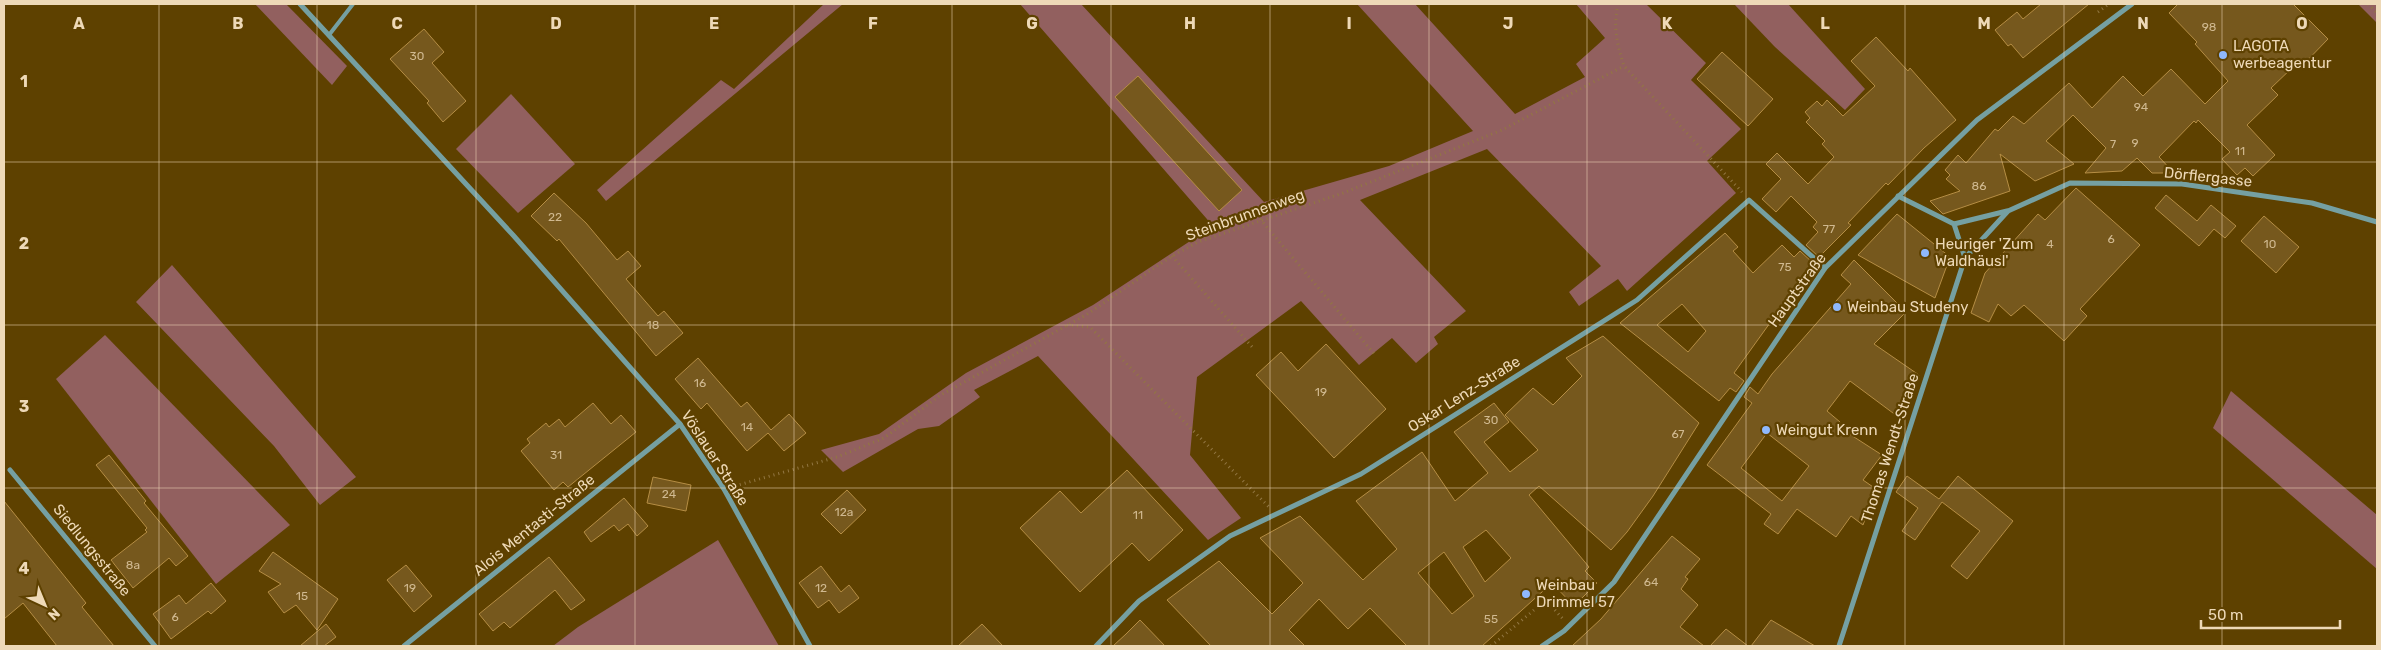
<svg xmlns="http://www.w3.org/2000/svg" width="2381" height="650" font-family="Rubik,sans-serif">
<style>
.green{fill:#92605f}
.building{fill:#76581d;stroke:#b58d44;fill-rule:evenodd}
.lines{fill:none;stroke-linecap:round;stroke-linejoin:round}
.path{stroke:#927742;stroke-width:3;stroke-dasharray:1 4;stroke-linecap:butt}
.lane{stroke:#75a0a2;stroke-width:4}
.street{stroke:#75a0a2;stroke-width:5}
.grid{fill:none;stroke:#eed9b7;stroke-width:1;stroke-opacity:0.55}
.poi-dot{fill:#8fb8fd;stroke:#5e4100;stroke-width:2}
.labels{text-anchor:middle;stroke-width:4.5;stroke-linejoin:round;paint-order:stroke}
.number-label{font-size:12px;fill:#d0b990}
.poi-label{font-size:15px;fill:#eed9b7;stroke:#5e4100;text-anchor:start}
.street-label{font-size:15px;fill:#eed9b7;stroke:#5e4100}
.grid-label{font-size:16px;text-anchor:middle;font-weight:bold;fill:#eed9b7;stroke:#5e4100;stroke-width:4.5;stroke-linejoin:round;paint-order:stroke}
</style>
<rect width="100%" height="100%" fill="#5e4100"/>
<g class="green">
<path d="M255 4H286L347 66 332 85Z"/>
<path d="M824 4H843L606 201 597 190 721 80 734 89Z"/>
<path d="M1020 4H1081L1264 202 1389 166 1473 131 1357 4H1415L1515 114 1585 77 1576 64 1605 38 1576 4H1646L1706 63 1691 80 1741 129 1707 161 1736 193 1627 291 1618 279 1579 306 1569 292 1601 266 1487 149 1360 200 1466 311 1434 337 1438 344 1416 363 1392 338 1359 365 1301 301 1197 377 1190 455 1241 518 1208 540 1038 356 974 390 980 397 939 426 918 429 843 472 821 450 879 434 966 373 1093 305 1213 226Z"/>
<path d="M1734 4H1788L1865 89 1845 110 1775 47Z"/>
<path d="M2358 4H2377V23Z"/>
<path d="M511 94 575 164 518 213 456 149Z"/>
<path d="M172 265 356 477 320 505 274 446 136 302Z"/>
<path d="M105 335 290 525 216 584 56 379Z"/>
<path d="M2231 391 2377 515V569L2213 428Z"/>
<path d="M718 540 779 646H553L578 627Z"/>
</g>
<g class="building">
<path d="M2041 4H2089L2023 58 2011 44 2008 46 1995 30 2017 12 2023 19Z"/>
<path d="M2178 4H2293L2328 39 2298 70 2294 66 2271 88 2278 95 2247 125 2275 155 2253 176 2245 168 2237 175 2222 159 2230 152 2198 120 2196 123 2194 121 2159 157 2174 173H2152L2137 158 2122 171 2085 173 2106 148 2073 115 2046 141 2074 164 2035 181 2000 154 2010 191 1943 214 1930 201 1960 191 1946 179 1950 175 1945 170 1958 155 1966 163 1995 129 1998 131 2013 116 2024 124 2069 83 2092 108 2123 76 2143 96 2171 69 2205 104 2228 81 2195 44 2197 42 2169 13Z"/>
<path d="M424 29 444 52 432 63 466 101 443 122 427 103 429 101 390 59Z"/>
<path d="M1876 37 1908 71 1910 68 1956 120 1924 148 1888 185 1886 183 1848 223 1851 225 1819 257 1806 245 1818 232 1813 227 1817 222 1791 196 1776 212 1762 199 1781 179 1766 164 1777 153 1808 184 1834 157 1822 144 1825 141 1806 122 1810 118 1805 112 1817 101 1822 106 1827 100 1843 116 1875 86 1851 61Z"/>
<path d="M1722 52 1773 99 1748 126 1697 79Z"/>
<path d="M1138 76 1242 190 1219 211 1115 97Z"/>
<path d="M2076 188 2140 245 2080 309 2087 316 2064 341 2024 305 2011 316 1998 304 1989 322 1971 313 1985 273 2038 214 2045 220Z"/>
<path d="M554 193 586 223 617 260 628 251 641 266 626 279 658 316 664 311 683 333 656 356 559 239 557 241 531 216Z"/>
<path d="M2166 195 2197 221 2211 205 2236 226 2225 238 2214 229 2199 246 2155 208Z"/>
<path d="M1897 214 1950 257 1935 298 1858 255Z"/>
<path d="M2264 216 2299 247 2276 273 2241 241Z"/>
<path d="M1725 233 1738 247 1733 251 1753 273 1782 245 1794 257 1800 251 1813 263 1734 373 1744 381 1736 392 1730 388 1719 401 1620 323ZM1682 304 1706 331 1688 352 1657 325Z"/>
<path d="M1854 260 1906 312 1874 344 1919 375 1897 416 1850 381 1827 411 1840 422 1837 426 1882 455 1863 480 1876 489 1863 525 1851 516 1836 537 1797 509 1778 534 1764 524 1771 514 1707 465 1752 403 1744 397 1750 387 1758 394 1772 374 1851 284 1841 275ZM1767 433 1809 466 1782 501 1741 468Z"/>
<path d="M1603 336 1699 423 1653 496 1627 532 1611 550 1539 486 1529 495 1589 567 1585 571 1597 583 1574 606 1552 583 1482 646H1407L1370 608 1348 629 1319 599 1289 630 1305 646H1211L1167 600 1219 561 1272 614 1303 583 1260 538 1300 516 1363 580 1397 549 1356 501 1422 452 1455 501 1488 473 1454 432 1494 403 1509 422 1484 442 1510 472 1538 450 1505 415 1533 388 1553 405 1582 376 1566 358ZM1486 530 1511 558 1485 582 1463 547ZM1444 552 1474 596 1452 614 1418 573Z"/>
<path d="M1326 344 1386 409 1334 458 1256 375 1281 352 1298 371Z"/>
<path d="M698 358 741 407 747 402 771 430 789 414 806 433 784 451 768 433 747 451 707 403 701 409 675 379Z"/>
<path d="M593 403 611 424 621 415 636 432 568 487 563 482 554 490 521 451 530 443 527 439 546 423 549 427 559 419 565 427Z"/>
<path d="M109 455 146 501 144 503 188 556 176 566 169 558 133 588 111 560 147 532 145 530 147 528 96 465Z"/>
<path d="M1127 470 1183 530 1149 561 1132 543 1080 592 1020 528 1060 491 1081 513Z"/>
<path d="M1907 476 1939 499 1958 476 2013 521 1967 579 1951 566 1980 531 1942 502 1915 540 1902 531 1918 508 1896 492Z"/>
<path d="M653 477 691 485 686 511 647 503Z"/>
<path d="M847 490 866 510 841 534 821 514Z"/>
<path d="M624 498 648 526 637 536 628 524 619 531 614 525 591 542 584 532Z"/>
<path d="M4 501 86 603 82 607 114 646H57L23 603 4 619Z"/>
<path d="M1672 536 1700 559 1685 577 1688 579 1681 589 1698 605 1680 627 1704 646H1572L1601 619Z"/>
<path d="M273 552 338 599 317 630 296 605 284 613 268 592 281 584 259 571Z"/>
<path d="M549 557 585 600 571 610 555 590 510 628 504 622 493 631 479 614Z"/>
<path d="M406 565 432 596 414 612 387 580Z"/>
<path d="M821 566 841 592 849 585 859 598 839 613 829 600 818 608 799 583Z"/>
<path d="M211 583 226 601 211 614 208 611 171 639 153 614 179 595 186 604Z"/>
<path d="M1140 620 1165 646H1113L1126 634Z"/>
<path d="M1771 620 1815 646H1751Z"/>
<path d="M326 624 336 637 324 646H300Z"/>
<path d="M982 624 1003 646H958Z"/>
<path d="M1726 629 1748 646H1710Z"/>
</g>
<g class="lines">
<g class="path">
<path d="M1618 4C1613 26 1617 45 1624 66L1742 192"/>
<path d="M2368 4 2377 13"/>
<path d="M2098 12 2109 4"/>
<path d="M1260 219 1376 356"/>
<path d="M1172 256 1253 348"/>
<path d="M1067 325 1090 327 1269 507"/>
<path d="M735 486 837 457 884 438 939 396 1086 315 1172 256 1198 242 1343 193 1502 130 1624 66"/>
<path d="M1491 646 1546 600 1563 619"/>
</g>
<path class="lane" d="M329 35 353 4"/>
<g class="street">
<path d="M300 4 513 235 680 424 724 489 810 646"/>
<path d="M1898 196 1954 224 1965 258"/>
<path d="M1954 224 2007 211"/>
<path d="M10 470 155 646"/>
<path d="M404 646 680 424"/>
<path d="M1096 646 1139 601 1230 536 1361 474 1637 300 1749 200 1825 268"/>
<path d="M1542 646 1564 631 1614 582 1825 268 1977 120 2132 4"/>
<path d="M1839 646 1965 258 2008 211 2070 183 2182 184 2312 203 2377 222"/>
</g>
</g>
<path class="grid" d="M159 4V646M317 4V646M476 4V646M635 4V646M794 4V646M952 4V646M1111 4V646M1270 4V646M1429 4V646M1587 4V646M1746 4V646M1905 4V646M2064 4V646M2222 4V646M4 162H2377M4 325H2377M4 488H2377"/>
<g class="poi-dot">
<circle cx="2223" cy="55" r="5"/>
<circle cx="1925" cy="253" r="5"/>
<circle cx="1837" cy="307" r="5"/>
<circle cx="1766" cy="430" r="5"/>
<circle cx="1526" cy="594" r="5"/>
</g>
<g class="labels">
<g class="number-label">
<text x="2209" y="31">98</text>
<text x="417" y="60">30</text>
<text x="2141" y="111">94</text>
<text x="2135" y="147">9</text>
<text x="2113" y="148">7</text>
<text x="2240" y="155">11</text>
<text x="1979" y="190">86</text>
<text x="555" y="221">22</text>
<text x="1829" y="233">77</text>
<text x="2111" y="243">6</text>
<text x="2050" y="248">4</text>
<text x="2270" y="248">10</text>
<text x="1785" y="271">75</text>
<text x="653" y="329">18</text>
<text x="700" y="387">16</text>
<text x="1321" y="396">19</text>
<text x="1491" y="424">30</text>
<text x="747" y="431">14</text>
<text x="1678" y="438">67</text>
<text x="556" y="459">31</text>
<text x="669" y="498">24</text>
<text x="844" y="516">12a</text>
<text x="1138" y="519">11</text>
<text x="133" y="569">8a</text>
<text x="1651" y="586">64</text>
<text x="410" y="592">19</text>
<text x="821" y="592">12</text>
<text x="302" y="600">15</text>
<text x="175" y="621">6</text>
<text x="1491" y="623">55</text>
</g>
<g class="poi-label">
<text x="2233" y="51">LAGOTA<tspan x="2233" dy="17">werbeagentur</tspan></text>
<text x="1935" y="249">Heuriger 'Zum<tspan x="1935" dy="17">Waldhäusl'</tspan></text>
<text x="1847" y="312">Weinbau Studeny</text>
<text x="1776" y="435">Weingut Krenn</text>
<text x="1536" y="590">Weinbau<tspan x="1536" dy="17">Drimmel 57</tspan></text>
</g>
<g class="street-label">
<text transform="translate(2208 177) rotate(6)" y="5">Dörflergasse</text>
<text transform="translate(1245 215) rotate(-20)" y="5">Steinbrunnenweg</text>
<text transform="translate(1797 290) rotate(-54)" y="5">Hauptstraße</text>
<text transform="translate(1464 394) rotate(-32)" y="5">Oskar Lenz-Straße</text>
<text transform="translate(1890 448) rotate(-72)" y="5">Thomas Wendt-Straße</text>
<text transform="translate(715 458) rotate(57)" y="5">Vöslauer Straße</text>
<text transform="translate(534 525) rotate(-39)" y="5">Alois Mentasti-Straße</text>
<text transform="translate(92 550) rotate(51)" y="5">Siedlungsstraße</text>
</g>
</g>
<g class="grid-label">
<text x="79" y="29">A</text>
<text x="238" y="29">B</text>
<text x="397" y="29">C</text>
<text x="556" y="29">D</text>
<text x="714" y="29">E</text>
<text x="873" y="29">F</text>
<text x="1032" y="29">G</text>
<text x="1190" y="29">H</text>
<text x="1349" y="29">I</text>
<text x="1508" y="29">J</text>
<text x="1667" y="29">K</text>
<text x="1825" y="29">L</text>
<text x="1984" y="29">M</text>
<text x="2143" y="29">N</text>
<text x="2302" y="29">O</text>
<text x="24" y="87">1</text>
<text x="24" y="249">2</text>
<text x="24" y="412">3</text>
<text x="24" y="574">4</text>
</g>
<rect width="2381" height="650" fill="none" stroke="#eed9b7" stroke-width="10"/>
<g transform="translate(45 605) rotate(136)" stroke="#5e4100" stroke-width="4" paint-order="stroke">
<path d="M0-4L9 19L0 12L-9 19Z" fill="#eed9b7"/>
<text y="-8" font-size="14" font-weight="bold" text-anchor="middle" fill="#eed9b7">N</text>
</g>
<path d="M2201 620v8h139v-8" fill="none" stroke="#eed9b7" stroke-width="2.5"/>
<text x="2208" y="620" font-size="15" fill="#eed9b7" stroke="#5e4100" stroke-width="4" paint-order="stroke">50 m</text>
</svg>
